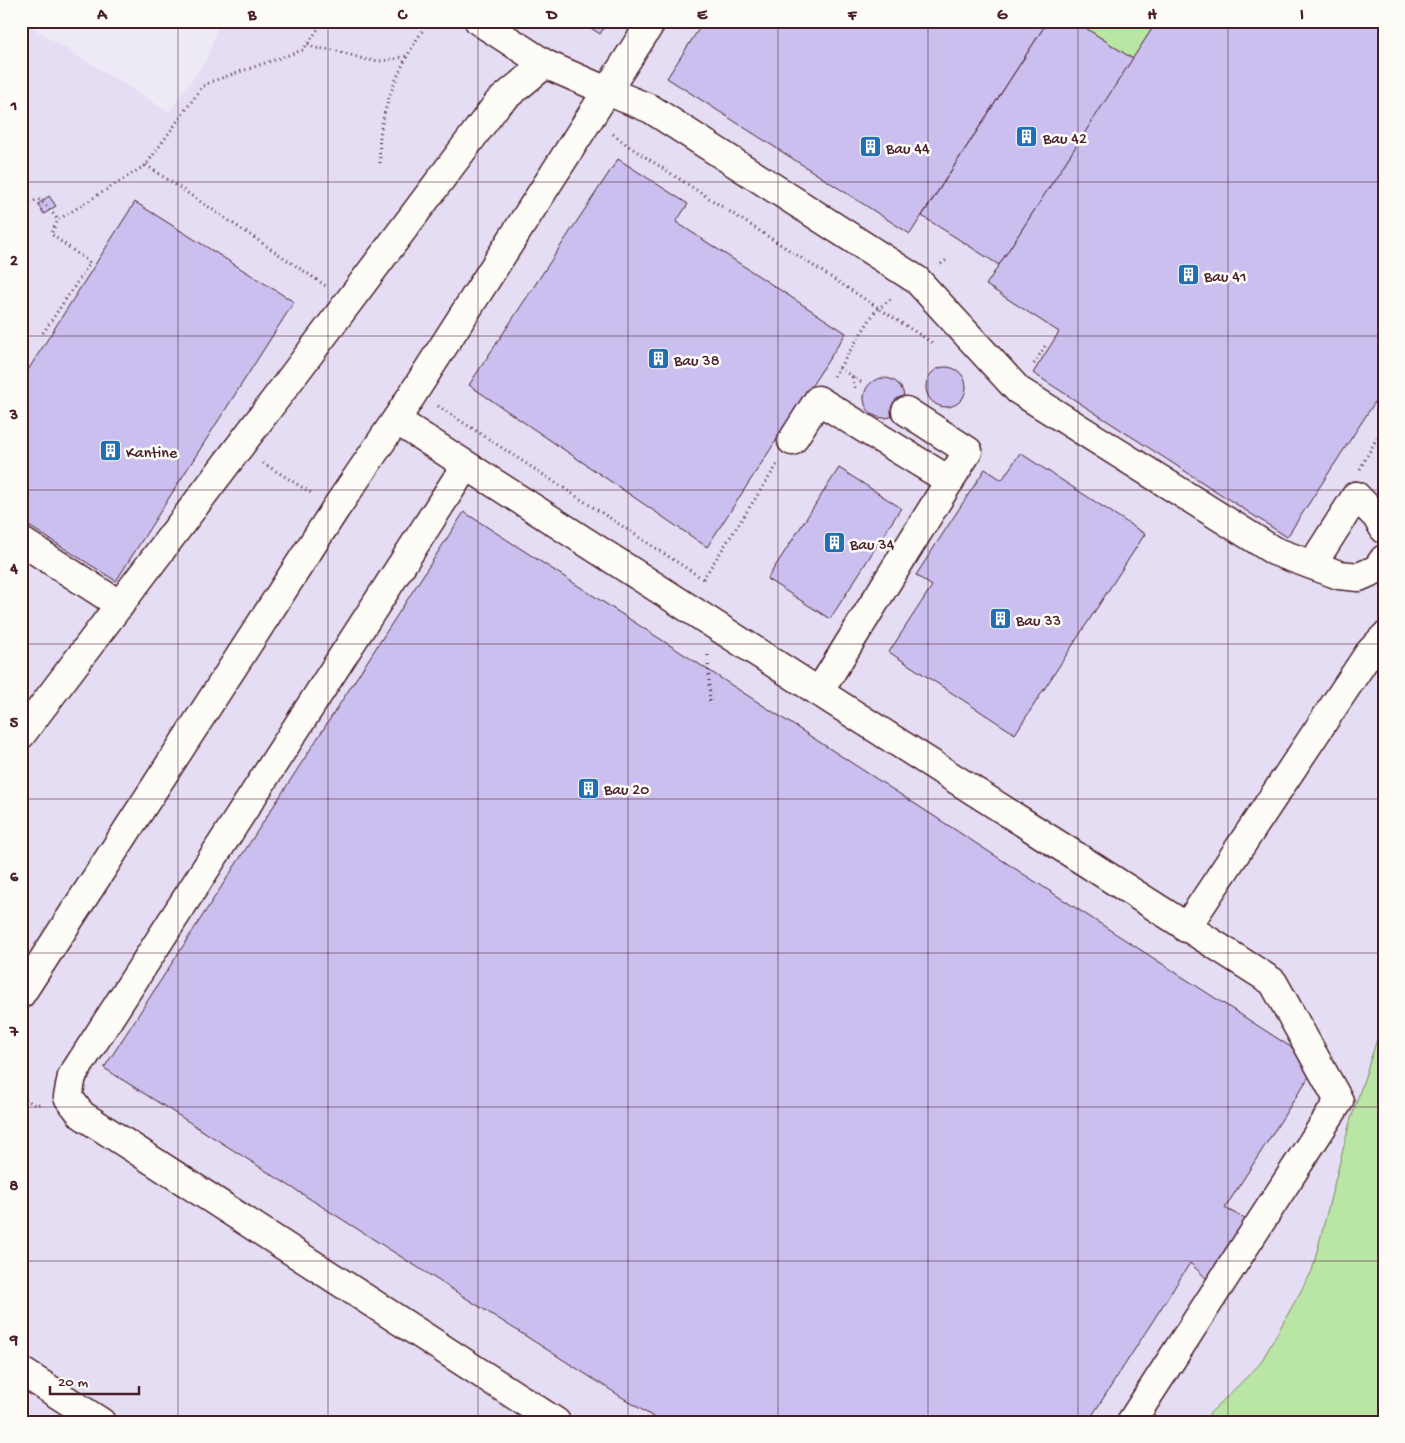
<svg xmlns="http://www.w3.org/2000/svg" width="1405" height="1443" font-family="'Gochi Hand',sans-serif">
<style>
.built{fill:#e4ddf4}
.green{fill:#b9e6a4;stroke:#828268}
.building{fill:#cbbff0;stroke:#4a1f2b}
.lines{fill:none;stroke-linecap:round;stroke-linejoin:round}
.minor-casing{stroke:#4a1f2b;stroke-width:31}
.path{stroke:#4a1f2b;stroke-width:3;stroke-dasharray:1 4;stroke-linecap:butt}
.minor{stroke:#fdfcf7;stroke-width:28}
.grid{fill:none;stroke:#4a1f2b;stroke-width:1;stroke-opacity:0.55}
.labels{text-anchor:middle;stroke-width:5;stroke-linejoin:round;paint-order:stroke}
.poi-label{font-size:16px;fill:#4a1f2b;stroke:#fdfcf7;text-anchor:start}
.neatline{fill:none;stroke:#4a1f2b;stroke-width:2}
.grid-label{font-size:16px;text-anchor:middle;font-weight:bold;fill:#4a1f2b}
</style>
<rect width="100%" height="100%" fill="#eeeaf5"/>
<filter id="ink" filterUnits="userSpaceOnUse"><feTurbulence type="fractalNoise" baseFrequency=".02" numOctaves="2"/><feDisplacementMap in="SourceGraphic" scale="10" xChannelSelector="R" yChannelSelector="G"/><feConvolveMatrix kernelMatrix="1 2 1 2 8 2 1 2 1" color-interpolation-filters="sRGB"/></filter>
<g filter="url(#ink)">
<path class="built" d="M21 21 169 112 207 59 219 21H1384V1018L1350 1122 1312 1271 1260 1364 1201 1422H21Z"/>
<g class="green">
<path d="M1075 21H1157L1133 59Z"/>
<path d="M1384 1018V1422H1201L1260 1364 1312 1271 1350 1122Z"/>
</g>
<g class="building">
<path d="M580 21H608L600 34Z"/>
<path d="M704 21H1048L910 234 667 78Z"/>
<path d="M1048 21H1075L1133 59 999 265 922 216Z"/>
<path d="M1157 21H1384V388L1287 537 1033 373 1059 332 986 285Z"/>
<path d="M618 159 688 204 676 222 846 333 707 547 469 385Z"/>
<path d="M49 196 56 206 44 214 38 204Z"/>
<path d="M135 202 294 302 116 581 21 521V381Z"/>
<circle cx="946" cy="387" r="20"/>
<circle cx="884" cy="398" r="20"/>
<path d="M1020 453 1145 534 1015 734 889 652 932 586 916 575 985 469 1002 480Z"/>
<path d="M839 468 901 508 830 619 767 579Z"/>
<path d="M464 512 1317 1064 1225 1208 1247 1220 1208 1280 1190 1263 1088 1422H661L104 1068Z"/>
<path d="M433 1414 444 1422H428Z"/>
</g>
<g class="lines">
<defs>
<g id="minor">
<path d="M479 21 545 64 607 91 651 109 917 280 1018 390 1274 551 1312 565"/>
<path d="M396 420 819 692 1273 982 1339 1101 1131 1422"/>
<path d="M792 441 818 400 950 481"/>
<path d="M466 465 72 1076 68 1097 82 1115 556 1422"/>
<path d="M1356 496 1312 565 1339 575 1359 577 1377 569 1384 559"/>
<path d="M1356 496 1376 516 1384 529"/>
<path d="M21 541 120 605"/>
<path d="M819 692 968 451 906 411"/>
<path d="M21 735 283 389 498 103 545 64"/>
<path d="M1186 928 1369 653 1384 637"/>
<path d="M21 994 336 508 396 420 652 21"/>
<path d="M21 1371 101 1422"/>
</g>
</defs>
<use href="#minor" class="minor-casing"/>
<g class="path">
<path d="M308 44 314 48 334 50 367 60 383 61 407 56"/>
<path d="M613 134 630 147 934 344"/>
<path d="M380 163C380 154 379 144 380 135 386 94 405 55 429 21"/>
<path d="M146 165 326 286"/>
<path d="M21 208 38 199 46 205 58 220"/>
<path d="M941 264 948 259"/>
<path d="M43 333 90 263 51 234 58 220 146 165 202 87 210 82 303 50 324 21"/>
<path d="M1034 364 1047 343"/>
<path d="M839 368 864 384"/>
<path d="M834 376 876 310 892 298"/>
<path d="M853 377 855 389"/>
<path d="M438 406 703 579"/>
<path d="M263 463 313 494"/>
<path d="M1360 469 1384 425"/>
<path d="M703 579 777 465"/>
<path d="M708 655 710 705"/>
<path d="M21 1096 35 1105 40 1104"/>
</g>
<use href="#minor" class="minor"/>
</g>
</g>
<path class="grid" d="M178 21V1422M328 21V1422M478 21V1422M628 21V1422M778 21V1422M928 21V1422M1078 21V1422M1228 21V1422M21 182H1384M21 336H1384M21 490H1384M21 644H1384M21 799H1384M21 953H1384M21 1107H1384M21 1261H1384"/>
<defs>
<symbol id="building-square" viewBox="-11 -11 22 22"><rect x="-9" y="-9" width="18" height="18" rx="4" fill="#1f6fb2" stroke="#fdfcf7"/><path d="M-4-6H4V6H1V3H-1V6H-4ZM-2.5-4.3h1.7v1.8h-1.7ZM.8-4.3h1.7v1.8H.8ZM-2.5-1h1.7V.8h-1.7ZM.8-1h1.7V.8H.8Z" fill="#fff"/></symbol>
</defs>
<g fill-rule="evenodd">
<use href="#building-square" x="1014" y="124" width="25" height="25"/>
<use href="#building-square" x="858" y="134" width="25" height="25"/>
<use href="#building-square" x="1176" y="262" width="25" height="25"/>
<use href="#building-square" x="646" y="346" width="25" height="25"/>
<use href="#building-square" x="98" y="438" width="25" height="25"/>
<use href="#building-square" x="822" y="530" width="25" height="25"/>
<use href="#building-square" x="988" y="606" width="25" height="25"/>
<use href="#building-square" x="576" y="776" width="25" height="25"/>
</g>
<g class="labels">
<g class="poi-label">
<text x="1043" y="143">Bau 42</text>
<text x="886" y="153">Bau 44</text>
<text x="1204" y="281">Bau 41</text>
<text x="674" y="365">Bau 38</text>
<text x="126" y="457">Kantine</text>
<text x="850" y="549">Bau 34</text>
<text x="1016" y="625">Bau 33</text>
<text x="604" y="794">Bau 20</text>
</g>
</g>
<rect width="1405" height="1443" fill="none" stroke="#fdfcf7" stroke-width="55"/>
<path d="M50 1386v8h89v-8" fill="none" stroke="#4a1f2b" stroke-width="2.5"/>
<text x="58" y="1386" font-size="15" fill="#4a1f2b" stroke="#fdfcf7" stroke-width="4" paint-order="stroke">20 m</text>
<rect x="28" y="28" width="1350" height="1388" class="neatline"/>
<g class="grid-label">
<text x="102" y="19">A</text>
<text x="252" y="19">B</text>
<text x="402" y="19">C</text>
<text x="552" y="19">D</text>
<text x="702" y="19">E</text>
<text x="852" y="19">F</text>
<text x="1002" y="19">G</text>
<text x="1152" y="19">H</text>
<text x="1302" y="19">I</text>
<text x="14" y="110">1</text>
<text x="14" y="265">2</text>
<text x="14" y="419">3</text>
<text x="14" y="573">4</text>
<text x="14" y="727">5</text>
<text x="14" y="881">6</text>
<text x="14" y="1036">7</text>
<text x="14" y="1190">8</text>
<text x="14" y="1344">9</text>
</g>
</svg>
